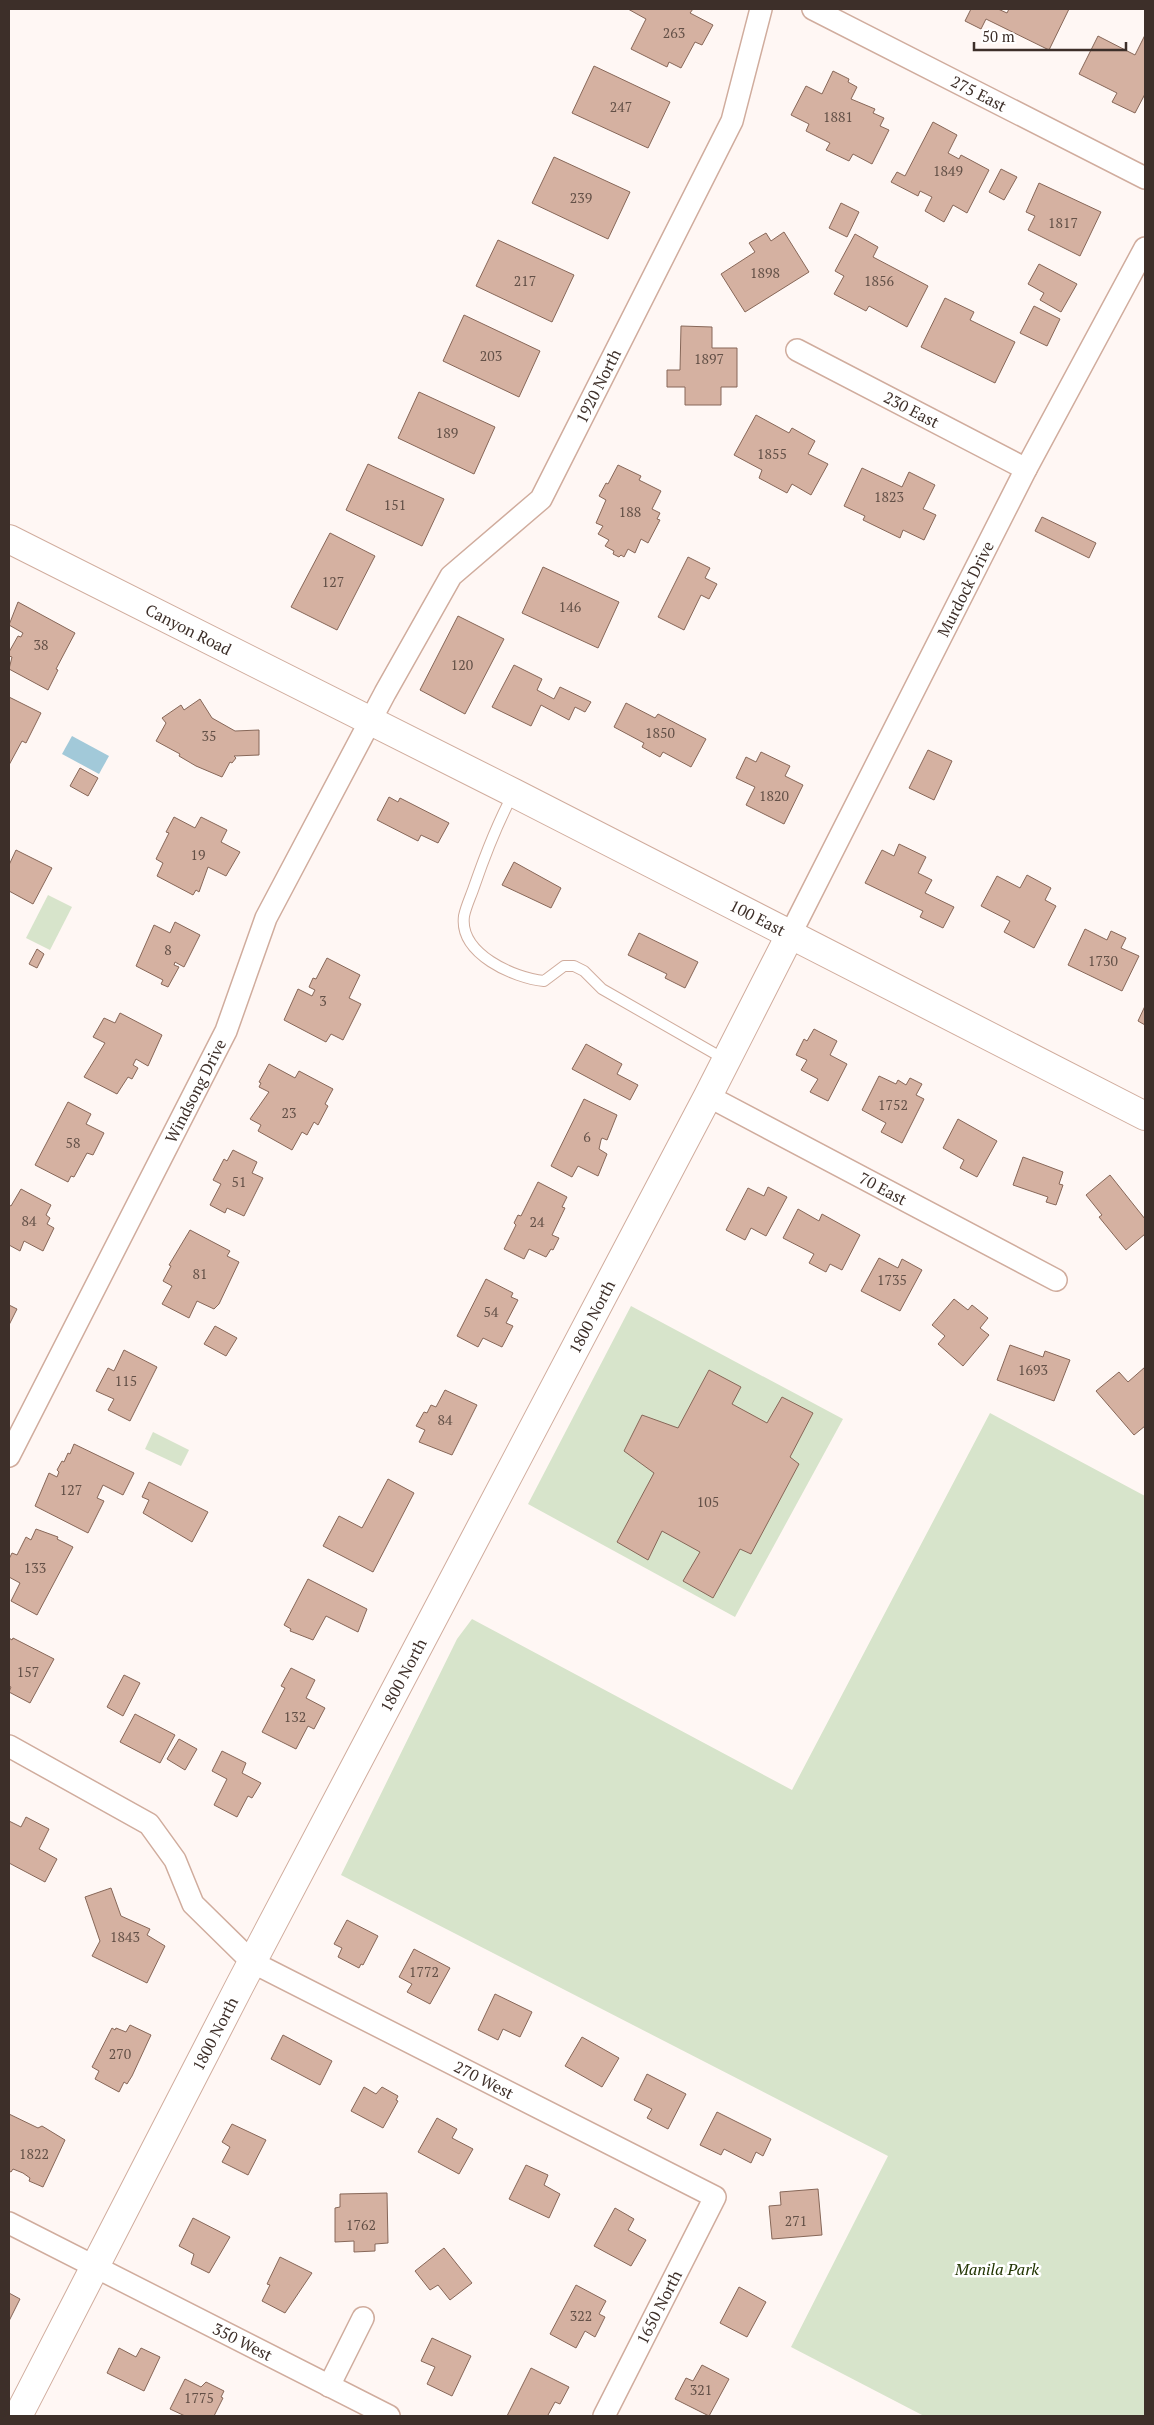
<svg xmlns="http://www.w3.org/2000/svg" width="1154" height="2425" font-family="'PT Serif',serif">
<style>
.green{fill:#d7e4cb}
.water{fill:#a2c9d9}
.building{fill:#d5b1a1;stroke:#876758}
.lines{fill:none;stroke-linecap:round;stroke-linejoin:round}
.lane-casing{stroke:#d0ac9d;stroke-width:12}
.street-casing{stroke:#d0ac9d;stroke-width:24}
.secondary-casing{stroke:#d0ac9d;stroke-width:30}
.lane{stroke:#fff;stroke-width:10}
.street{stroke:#fff;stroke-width:21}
.secondary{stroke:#fff;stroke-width:28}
.labels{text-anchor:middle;stroke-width:5;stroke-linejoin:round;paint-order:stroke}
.number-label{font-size:14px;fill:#635047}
.street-label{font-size:16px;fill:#3d2f29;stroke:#fff}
.park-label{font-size:16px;font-style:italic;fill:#223503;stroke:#fff}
</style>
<rect width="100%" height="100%" fill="#fff7f4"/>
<g class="green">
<path d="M48 895 72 907 50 950 26 938Z"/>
<path d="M631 1306 843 1419 735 1617 528 1504Z"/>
<path d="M990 1413 1145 1496V2416H924L791 2347 888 2156 341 1875 457 1639 472 1619 792 1790Z"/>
<path d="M153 1432 189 1450 181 1466 145 1449Z"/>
</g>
<path class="water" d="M72 736 109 756 99 774 62 754Z"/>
<g class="building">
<path d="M628 9H693L690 13 713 25 702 45 695 42 681 68 669 62 667 67 631 49 646 19Z"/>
<path d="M971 9H998L1007 13 1009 9H1069L1049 50 986 19 981 29 965 21Z"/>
<path d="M1145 35V94L1135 113 1112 102 1117 93 1079 74 1098 36 1135 55Z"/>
<path d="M594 66 670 102 648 148 572 113Z"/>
<path d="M833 71 849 79 848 82 857 87 851 99 875 109 873 113 884 118 880 126 889 130 872 164 853 154 849 161 826 150 830 143 806 131 809 124 791 115 806 86 822 94Z"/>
<path d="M933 122 957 135 948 153 959 159 961 155 989 170 967 213 953 205 944 222 925 211 932 197 920 191 918 196 891 182 897 172 905 176Z"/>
<path d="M554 157 630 192 608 239 532 203Z"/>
<path d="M1001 169 1017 177 1004 200 989 192Z"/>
<path d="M1039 183 1101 212 1080 256 1028 230 1035 216 1026 212Z"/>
<path d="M841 203 859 212 847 237 829 228Z"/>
<path d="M784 232 809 272 745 312 721 274 755 252 749 243 766 233 771 241Z"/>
<path d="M855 234 878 247 873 257 928 286 907 327 869 306 866 311 834 294 844 276 835 271Z"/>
<path d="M498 240 574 275 552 322 476 286Z"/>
<path d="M1039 264 1077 284 1061 312 1040 300 1044 293 1028 284Z"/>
<path d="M945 298 974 312 970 320 1015 342 995 383 921 347Z"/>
<path d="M1034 306 1060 319 1047 346 1020 333Z"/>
<path d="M464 315 540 351 519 397 443 361Z"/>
<path d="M681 326 712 327V348H737V387H721V405H685V387H667V370H680Z"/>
<path d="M419 392 495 427 474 474 398 438Z"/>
<path d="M756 415 789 433 792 428 815 441 808 454 828 464 811 495 792 484 787 493 759 478 762 470 734 455Z"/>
<path d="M368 464 444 499 422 546 346 510Z"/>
<path d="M618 465 641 476 639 480 661 491 652 509 660 513 657 519 660 520 648 543 641 539 635 553 628 549 624 557 621 555 619 557 613 554 614 551 605 546 609 540 598 534 603 526 596 523 606 500 599 496 606 483 608 484Z"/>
<path d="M862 468 902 487 909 472 935 485 923 509 936 515 924 540 903 530 900 538 863 520 865 516 844 506Z"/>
<path d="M1042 517 1096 543 1089 558 1035 531Z"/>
<path d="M330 533 375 556 337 630 291 607Z"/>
<path d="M688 557 710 568 705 578 717 584 709 599 701 595 684 630 658 617Z"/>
<path d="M543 567 619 602 598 648 522 613Z"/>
<path d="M18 602 75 633 56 669 58 670 48 690 9 669 12 657 9 656V652L18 636 21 637 23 633 9 625Z"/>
<path d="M458 616 504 639 465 714 420 690Z"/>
<path d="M514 665 542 679 537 690 554 699 560 687 591 702 585 712 575 707 569 720 541 705 531 726 492 707Z"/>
<path d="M9 697 41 713 26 743 22 741 9 765Z"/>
<path d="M200 699 212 718 235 731 259 730V755L234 756 236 758 232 763 230 762 222 777 196 766 179 756 180 754 156 741 166 723 162 718 181 705 184 710Z"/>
<path d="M626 703 655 718 658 714 706 739 691 767 663 752 660 757 642 747 644 743 614 727Z"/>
<path d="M928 750 952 761 934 800 909 788Z"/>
<path d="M761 752 790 766 785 776 803 785 784 824 746 805 755 787 736 778 746 757 756 762Z"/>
<path d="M80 768 98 778 88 796 70 786Z"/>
<path d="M389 797 398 802 400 798 449 823 438 843 421 835 418 841 377 820Z"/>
<path d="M174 817 195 828 201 817 227 830 221 842 240 852 226 876 208 867 199 892 196 890 193 895 157 876 163 863 156 859 169 833 166 832Z"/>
<path d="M899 844 926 857 918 873 932 880 925 893 954 907 943 928 920 917 923 911 865 883 882 850 894 856Z"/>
<path d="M16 850 52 868 33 904 9 891V865Z"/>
<path d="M514 862 561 888 551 908 502 885Z"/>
<path d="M1027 875 1051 888 1045 900 1056 906 1034 948 1004 932 1010 921 981 906 997 876 1020 888Z"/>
<path d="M175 922 200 935 184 967 175 962 174 965 179 967 168 987 161 984 163 980 136 966 154 925 170 933Z"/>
<path d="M1085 929 1107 940 1111 931 1126 938 1121 948 1139 956 1122 991 1068 965Z"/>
<path d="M639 933 698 962 685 988 665 978 667 974 628 955Z"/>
<path d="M37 949 44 954 37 968 29 964Z"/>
<path d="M327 958 360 975 349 998 361 1004 343 1040 331 1034 326 1042 284 1020 298 989 312 996 315 990 309 987 313 978 316 979Z"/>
<path d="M1145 1006V1025L1138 1021Z"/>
<path d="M120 1013 162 1035 148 1066 136 1059 133 1065 138 1068 132 1079 128 1077 117 1094 84 1077 105 1043 93 1037 104 1018 115 1023Z"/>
<path d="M814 1029 837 1041 830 1055 847 1064 828 1101 810 1092 818 1079 801 1070 807 1060 796 1055 804 1039 807 1041Z"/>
<path d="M586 1044 622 1064 617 1074 638 1085 630 1100 572 1069Z"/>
<path d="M269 1064 295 1078 299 1071 333 1089 325 1104 328 1106 318 1125 314 1122 307 1135 302 1132 292 1150 258 1131 261 1125 250 1119 269 1092 259 1087 261 1083 259 1082Z"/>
<path d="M879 1076 896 1084 898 1080 906 1085 910 1078 922 1084 916 1095 924 1099 902 1143 881 1132 886 1123 862 1110Z"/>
<path d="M584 1099 617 1115 607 1140 602 1138 601 1140 599 1149 607 1154 598 1176 578 1166 572 1177 551 1166Z"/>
<path d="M68 1102 91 1114 86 1124 104 1133 93 1155 87 1153 74 1177 71 1176 68 1182 35 1165Z"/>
<path d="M958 1119 997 1141 977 1177 960 1168 964 1160 943 1148Z"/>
<path d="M233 1150 257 1162 252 1173 263 1178 244 1216 227 1208 225 1213 210 1205 221 1184 213 1180 224 1159 227 1161Z"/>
<path d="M1023 1157 1063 1172 1059 1184 1063 1185 1056 1205 1046 1202 1048 1197 1013 1185Z"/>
<path d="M1110 1175 1145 1219V1234L1126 1250 1099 1217 1102 1215 1086 1195Z"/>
<path d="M538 1182 567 1197 562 1207 565 1208 552 1235 559 1238 553 1250 551 1249 546 1257 529 1249 524 1259 504 1249 516 1225 514 1223 518 1215 521 1216Z"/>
<path d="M768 1187 787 1197 766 1236 751 1228 745 1240 726 1230 748 1188 764 1196Z"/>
<path d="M21 1189 51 1205 46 1215 50 1218 47 1224 54 1228 43 1251 24 1241 20 1251 9 1245V1205L11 1206Z"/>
<path d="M798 1209 819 1221 822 1214 860 1235 842 1270 830 1264 826 1272 809 1263 814 1254 783 1238Z"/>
<path d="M190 1230 230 1251 227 1256 239 1262 219 1304 214 1309 197 1301 189 1318 162 1304 172 1286 163 1281 171 1266 169 1265Z"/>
<path d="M879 1258 898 1268 902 1259 922 1270 900 1311 861 1291Z"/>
<path d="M486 1279 513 1293 511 1297 518 1300 506 1323 513 1326 502 1347 483 1338 478 1347 457 1336Z"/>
<path d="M954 1299 968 1310 972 1305 988 1318 980 1328 989 1335 963 1366 938 1344 945 1336 932 1325Z"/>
<path d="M9 1305 17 1309 9 1325Z"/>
<path d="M215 1326 237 1338 226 1356 204 1344Z"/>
<path d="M1010 1345 1043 1357 1045 1351 1070 1360 1054 1401 997 1380Z"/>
<path d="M124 1350 157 1367 130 1421 108 1410 114 1399 96 1391 108 1368 114 1371Z"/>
<path d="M1145 1367V1426L1134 1435 1096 1391 1119 1372 1128 1382Z"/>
<path d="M709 1370 741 1387 732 1404 767 1423 782 1397 813 1413 790 1457 799 1464 751 1554 740 1549 713 1598 683 1581 700 1552 662 1531 648 1560 617 1542 654 1473 624 1451 642 1415 678 1428Z"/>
<path d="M445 1390 477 1405 452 1455 419 1442 425 1430 416 1426 424 1412 427 1413 431 1405 436 1407Z"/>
<path d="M74 1444 134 1473 123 1495 103 1485 97 1498 104 1501 88 1533 35 1506 49 1473 57 1477 59 1472 57 1470 62 1461 64 1462 68 1453 70 1454Z"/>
<path d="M388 1479 414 1493 373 1572 323 1546 339 1516 362 1528Z"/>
<path d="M149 1482 208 1512 192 1542 143 1513 149 1500 142 1497Z"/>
<path d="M36 1529 58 1537 57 1539 73 1547 37 1615 11 1601 20 1583 9 1577V1559L12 1553 17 1555 26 1537 31 1540Z"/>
<path d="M308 1579 367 1609 358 1632 326 1616 313 1640 290 1631 291 1629 284 1625Z"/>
<path d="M9 1638 12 1640 13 1638 54 1659 30 1703 9 1692 11 1687 9 1686Z"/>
<path d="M291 1668 315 1680 306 1698 325 1708 314 1729 308 1726 296 1749 262 1732 285 1688 281 1686Z"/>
<path d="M124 1675 140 1683 123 1716 107 1707Z"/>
<path d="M135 1714 175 1735 160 1763 120 1742Z"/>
<path d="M179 1739 197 1749 185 1770 167 1759Z"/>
<path d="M222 1751 246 1763 242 1773 261 1783 252 1798 248 1796 237 1817 214 1805 227 1779 212 1771Z"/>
<path d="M26 1817 49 1829 39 1849 57 1859 45 1882 9 1863V1821L21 1827Z"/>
<path d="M111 1888 121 1916 150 1929 147 1935 165 1946 147 1983 92 1956 100 1941 85 1897Z"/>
<path d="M347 1920 378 1936 363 1965 361 1964 359 1968 338 1957 342 1948 334 1944Z"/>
<path d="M414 1949 450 1968 430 2004 407 1992 412 1984 399 1977Z"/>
<path d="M495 1994 532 2012 520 2037 503 2029 498 2040 478 2030Z"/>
<path d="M130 2025 151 2035 132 2076 127 2084 124 2082 119 2092 95 2079 99 2071 92 2067 112 2028 115 2030 116 2028 126 2032Z"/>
<path d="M283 2035 332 2061 320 2085 271 2059Z"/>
<path d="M582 2037 619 2058 602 2087 565 2066Z"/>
<path d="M647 2074 686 2094 668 2129 647 2118 652 2109 634 2100Z"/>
<path d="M364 2087 376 2094 382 2087 398 2096 396 2100 398 2101 383 2128 351 2111Z"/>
<path d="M717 2112 771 2139 763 2156 756 2152 751 2163 724 2149 721 2155 700 2145Z"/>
<path d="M9 2114 38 2128 42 2126 65 2140 43 2187 29 2181 30 2178 23 2173 13 2169 11 2172 9 2171Z"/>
<path d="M437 2118 457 2129 452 2138 473 2149 459 2174 418 2152Z"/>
<path d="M232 2124 266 2140 248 2175 222 2162 230 2147 222 2142Z"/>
<path d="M526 2165 548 2175 544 2185 560 2194 549 2218 509 2199Z"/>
<path d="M818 2189 822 2235 772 2239 769 2206 781 2205 780 2192Z"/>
<path d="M387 2193 388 2243 375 2244V2251L354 2252V2241L335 2242V2208L340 2207V2194Z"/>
<path d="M615 2208 634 2219 628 2230 646 2240 631 2266 594 2246Z"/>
<path d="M193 2218 230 2237 209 2273 191 2264 194 2254 179 2246Z"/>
<path d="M444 2248 472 2283 450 2300 438 2285 430 2290 415 2271Z"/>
<path d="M280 2257 312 2273 285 2313 262 2301 270 2285 267 2284Z"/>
<path d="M576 2285 606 2301 599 2314 605 2317 595 2337 585 2331 576 2348 550 2334Z"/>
<path d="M739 2287 766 2302 747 2337 720 2323Z"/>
<path d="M9 2293 20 2299 9 2321Z"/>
<path d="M432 2338 471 2356 452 2396 427 2384 435 2367 421 2361Z"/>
<path d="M119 2348 136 2357 141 2348 160 2357 144 2391 107 2373Z"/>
<path d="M702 2365 729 2379 709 2416 675 2399 686 2378 693 2381Z"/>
<path d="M531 2368 569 2387 560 2404 555 2402 548 2415 549 2416H507Z"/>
<path d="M185 2379 201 2387 206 2382 224 2391 221 2397 223 2398 214 2416H185L170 2409Z"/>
</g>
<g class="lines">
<defs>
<path id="lane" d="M513 794C497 824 485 855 474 887 471 896 466 906 464 916 459 954 514 978 544 981L564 966H574L584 971 602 989 726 1060"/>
<g id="street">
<path id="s1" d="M813 9 1145 178"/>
<path id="s2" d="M797 350 1026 469"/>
<path id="s3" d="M790 935 1026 469 1145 248"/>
<path id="s4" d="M708 1096 1056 1280"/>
<path id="s5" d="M9 1456 226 1031 266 918 385 693 451 576 541 499 732 121 761 9"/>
<path id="s6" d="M9 1746 149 1824 175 1860 193 1904 252 1962 715 2197 604 2416"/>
<path id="s7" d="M9 2223 389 2416"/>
<path d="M329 2386 363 2318"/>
</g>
<g id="secondary">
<path id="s8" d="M9 539 514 793 1145 1116"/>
<path id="s9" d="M18 2416 240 1985 708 1096 790 935"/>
</g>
</defs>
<use href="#lane" class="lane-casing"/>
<use href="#street" class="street-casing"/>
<use href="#secondary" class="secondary-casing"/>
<use href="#lane" class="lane"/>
<use href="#street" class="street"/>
<use href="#secondary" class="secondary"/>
</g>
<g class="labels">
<g class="number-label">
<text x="674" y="38">263</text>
<text x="621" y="112">247</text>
<text x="838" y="122">1881</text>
<text x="948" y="176">1849</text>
<text x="581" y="203">239</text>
<text x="1063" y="228">1817</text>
<text x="765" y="278">1898</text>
<text x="525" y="286">217</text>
<text x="879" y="286">1856</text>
<text x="491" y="361">203</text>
<text x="709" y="364">1897</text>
<text x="447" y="438">189</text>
<text x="772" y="459">1855</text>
<text x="889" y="502">1823</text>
<text x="395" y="510">151</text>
<text x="630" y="517">188</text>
<text x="333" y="587">127</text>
<text x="570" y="612">146</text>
<text x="41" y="650">38</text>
<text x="462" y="670">120</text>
<text x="660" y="738">1850</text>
<text x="209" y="741">35</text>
<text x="774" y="801">1820</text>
<text x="198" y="860">19</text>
<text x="168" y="955">8</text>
<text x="1103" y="966">1730</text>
<text x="323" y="1006">3</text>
<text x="893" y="1110">1752</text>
<text x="289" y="1118">23</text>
<text x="587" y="1142">6</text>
<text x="73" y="1148">58</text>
<text x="239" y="1187">51</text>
<text x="29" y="1226">84</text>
<text x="537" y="1227">24</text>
<text x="200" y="1279">81</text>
<text x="892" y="1285">1735</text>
<text x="491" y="1317">54</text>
<text x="1033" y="1375">1693</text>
<text x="126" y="1386">115</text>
<text x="445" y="1425">84</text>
<text x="71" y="1495">127</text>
<text x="708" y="1507">105</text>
<text x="35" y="1573">133</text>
<text x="28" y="1677">157</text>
<text x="295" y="1722">132</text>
<text x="125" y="1942">1843</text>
<text x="424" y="1977">1772</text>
<text x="120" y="2059">270</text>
<text x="34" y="2159">1822</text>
<text x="796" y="2226">271</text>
<text x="361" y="2230">1762</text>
<text x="581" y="2321">322</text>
<text x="701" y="2395">321</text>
<text x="199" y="2403">1775</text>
</g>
<g class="street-label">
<text dy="6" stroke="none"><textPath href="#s1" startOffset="186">275 East</textPath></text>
<text dy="6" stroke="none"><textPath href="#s5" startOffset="1231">1920 North</textPath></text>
<text dy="6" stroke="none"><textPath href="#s2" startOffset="129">230 East</textPath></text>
<text dy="6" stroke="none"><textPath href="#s3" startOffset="388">Murdock Drive</textPath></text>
<text dy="6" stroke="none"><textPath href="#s8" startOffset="201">Canyon Road</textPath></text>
<text dy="6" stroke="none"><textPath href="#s8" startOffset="839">100 East</textPath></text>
<text dy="6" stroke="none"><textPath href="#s5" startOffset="410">Windsong Drive</textPath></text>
<text dy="6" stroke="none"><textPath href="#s4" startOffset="198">70 East</textPath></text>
<text dy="6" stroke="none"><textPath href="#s9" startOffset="1240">1800 North</textPath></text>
<text dy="6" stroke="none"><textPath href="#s9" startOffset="835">1800 North</textPath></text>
<text dy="6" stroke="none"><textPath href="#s9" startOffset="430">1800 North</textPath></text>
<text dy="6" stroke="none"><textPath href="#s6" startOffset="595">270 West</textPath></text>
<text transform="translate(659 2307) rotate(-63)" y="6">1650 North</text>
<text dy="6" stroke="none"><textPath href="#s7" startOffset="262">350 West</textPath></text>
</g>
<g class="park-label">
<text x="997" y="2275">Manila Park</text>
</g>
</g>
<rect width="1154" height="2425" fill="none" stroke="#3d2f29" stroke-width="20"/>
<path d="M974 42v8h152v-8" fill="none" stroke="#3d2f29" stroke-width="2.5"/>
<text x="982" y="42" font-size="15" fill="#3d2f29" stroke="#ffffff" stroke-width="4" paint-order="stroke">50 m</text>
</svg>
